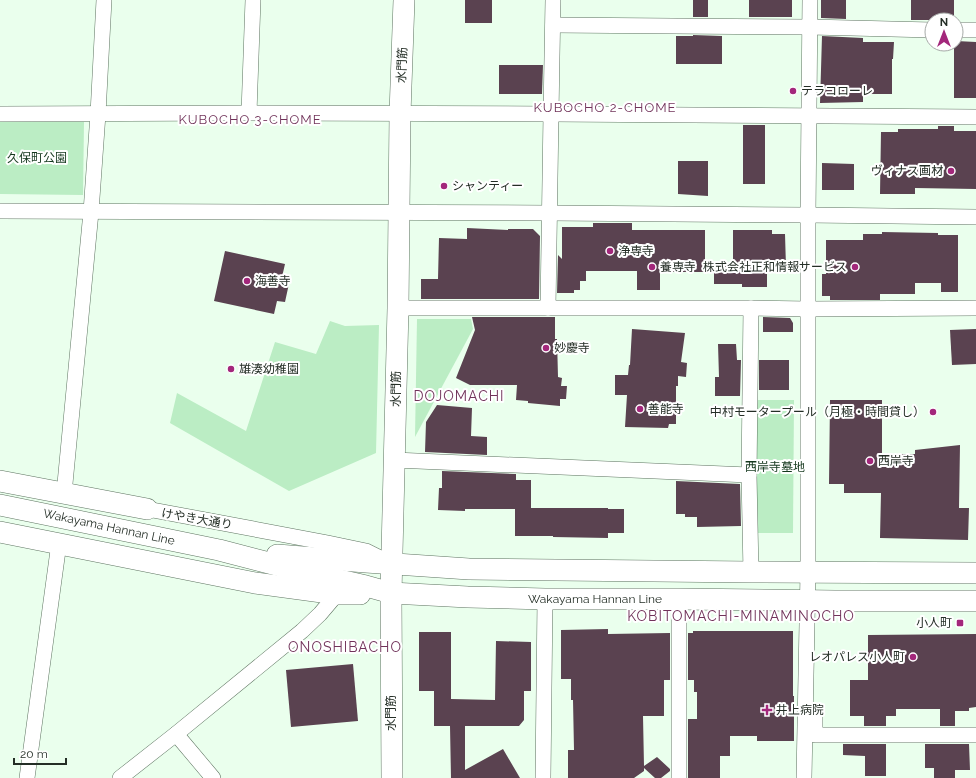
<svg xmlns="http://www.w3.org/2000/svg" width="976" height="778" font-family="Raleway,'Noto Sans JP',sans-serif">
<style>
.green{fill:#bbedc4}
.building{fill:#5a4250}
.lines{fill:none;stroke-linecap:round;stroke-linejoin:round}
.street-casing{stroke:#5e7461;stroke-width:16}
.secondary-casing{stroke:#5e7461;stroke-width:22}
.street{stroke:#fff;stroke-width:15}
.secondary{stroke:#fff;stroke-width:21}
.poi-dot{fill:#a3277b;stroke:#fff;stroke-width:1.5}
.labels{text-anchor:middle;stroke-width:4;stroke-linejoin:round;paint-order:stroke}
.street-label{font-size:12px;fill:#242e26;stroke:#fff}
.poi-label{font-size:12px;fill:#242e26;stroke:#fff;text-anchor:start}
.park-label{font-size:12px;fill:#14371d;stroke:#fff}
.neighbourhood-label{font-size:13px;letter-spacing:1px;fill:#71335a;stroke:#fff}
.quarter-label{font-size:14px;letter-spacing:1px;fill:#71335a;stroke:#fff}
</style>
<rect width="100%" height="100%" fill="#eaffed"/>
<g class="green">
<path d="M0 122H84L83 195 0 194Z"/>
<path d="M417 319H471L473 329 415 437Z"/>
<path d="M330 321 345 326 379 325 376 453 289 491 170 423 177 393 246 431 275 342 316 354Z"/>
<path d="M757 400H794L793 533H757Z"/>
</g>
<g class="building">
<rect x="465" y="0" width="27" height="23"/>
<rect x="693" y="0" width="15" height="17"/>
<rect x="749" y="0" width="43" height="17"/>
<path d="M821 0H846V19L821 18Z"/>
<rect x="911" y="0" width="43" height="20"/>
<path d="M693 35 722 36V64H676V36H693Z"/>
<path d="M822 36 863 38V42H894L893 59H892V94H863V102L820 103Z"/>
<path d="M956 41 976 42V98H954V44H956Z"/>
<path d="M499 65H543L542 94H499Z"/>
<rect x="743" y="125" width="22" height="59"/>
<path d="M938 126H954V131H976V189L915 188V194H880L881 132H898V129H938Z"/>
<path d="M678 161H708V196L678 194Z"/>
<path d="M822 163 854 164V190H822Z"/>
<path d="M593 223H632V230H705V272H660V290H637V271H586V281H580V290H574V293H557L558 255 562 259V227H593Z"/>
<path d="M467 228 508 230V229H533L540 236 539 299H421V279H438L439 238 467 239Z"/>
<path d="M733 230H772V234H785L786 267H767V287H742V284H714V264H733Z"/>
<path d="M882 232 938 233V235H958V292H941V283H915V294H880V300H830V296H822V274H826V240H863V234H882Z"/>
<path d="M225 251 285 264 282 277 290 279 285 302 277 301 274 314 214 301Z"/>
<path d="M472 317H555V339H557L558 377 562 378 561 386H567L566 399H560V406L528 403V401L516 400 517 385H470L456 378 475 330Z"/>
<path d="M763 317 790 318 793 323V332H763Z"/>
<path d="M632 329 685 333 681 362 687 363 686 377 678 376V386H676V424H669L668 428 625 427 627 395H615V375H628L629 365H630Z"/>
<path d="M976 329V364L952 365 950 330Z"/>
<path d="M718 344H736L737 360H741L740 396H715V377H719Z"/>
<rect x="759" y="360" width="30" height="30"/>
<path d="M830 400H882V454H915V450L960 445 959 508H969L968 540 880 538 881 493H844V484H829Z"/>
<path d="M437 405 472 408 471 436 487 437V455L425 452 426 422Z"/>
<path d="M442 471 516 474V480H531V508H608V509H624V533H608V538L553 537V536H515V509H465V511L438 510 439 488H442Z"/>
<path d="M676 481 740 484 741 526 697 527V517H685V514H676Z"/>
<path d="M608 629V634L670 633V680H664V716H643L644 766 657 757 670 769V771L661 778H655L644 768V771L634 778H568V750H574L573 700H571V679H561V630Z"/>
<path d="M693 631H793V696H794V741H757V736H730V756H720V778H688V719H697V692H694V680H688V633H693Z"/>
<path d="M419 632H451V699L495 700 496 641 531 642V691H524V720L519 726H465V770L503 749 520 778H451L450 726H434V691H419Z"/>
<path d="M976 634V707L969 708V711H955V726H940V709H896V716H886V726H864V716H850V680H868V635Z"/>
<path d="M353 664 358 721 291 727 286 670Z"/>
<path d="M843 744H886V776H865V756L843 755Z"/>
<path d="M925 744H969L970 770H955V778H934V768H925Z"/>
</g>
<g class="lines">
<defs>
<g id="street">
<path d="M553 25 810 27 932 30"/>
<path d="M956 30H976"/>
<path d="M249 113 253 0"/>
<path d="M0 114 249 113 551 114 976 117"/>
<path d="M0 211 550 213 808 215 976 217"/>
<path d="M398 308H751L808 309 976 308"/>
<path d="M548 308 551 114 553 0"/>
<path d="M394 460 749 475"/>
<path d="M64 494 91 212 98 114 104 0"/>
<path d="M147 509 328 543 366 551 384 560"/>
<path d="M751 572 749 475 751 308"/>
<path d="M679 599V778"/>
<path d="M815 712V735H976"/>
<path d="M176 734 213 778"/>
<path d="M27 778 59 543"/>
<path d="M120 778 176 734 302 631 320 614 337 594"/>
<path d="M543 778 545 599"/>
<path d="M804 778 808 572V215L810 0"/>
</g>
<g id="secondary">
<path d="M0 481 147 509"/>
<path d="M0 505 219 550 308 573 366 586 391 593 468 597 545 599H679L835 601H976"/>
<path d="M0 532 255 583 337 594H360"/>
<path d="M277 555 366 562 469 569 751 572 976 573"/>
<path d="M392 778 391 593 398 308 400 114 404 0"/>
</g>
</defs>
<use href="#street" class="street-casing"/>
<use href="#secondary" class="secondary-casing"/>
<use href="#street" class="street"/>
<use href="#secondary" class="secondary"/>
</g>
<g class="poi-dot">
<circle cx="793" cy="91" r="4"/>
<circle cx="951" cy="171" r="4"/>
<circle cx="444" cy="186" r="4"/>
<circle cx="610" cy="251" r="4"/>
<circle cx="652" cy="267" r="4"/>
<circle cx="855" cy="267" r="4"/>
<circle cx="247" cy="281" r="4"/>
<circle cx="546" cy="348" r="4"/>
<circle cx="231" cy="369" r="4"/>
<circle cx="640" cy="409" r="4"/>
<circle cx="933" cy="412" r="4"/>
<circle cx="870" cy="461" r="4"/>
<rect x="956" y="619" width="8" height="8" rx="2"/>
<circle cx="913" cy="657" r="4"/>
<path d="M765 704h4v4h4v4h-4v4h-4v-4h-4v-4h4z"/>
</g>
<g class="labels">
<g class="street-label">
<text transform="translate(402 65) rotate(-88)" y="4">水門筋</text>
<text transform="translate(396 389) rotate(-89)" y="4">水門筋</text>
<text transform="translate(197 519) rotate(10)" y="4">けやき大通り</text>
<text transform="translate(109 527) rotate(12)" y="4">Wakayama Hannan Line</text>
<text x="595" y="603">Wakayama Hannan Line</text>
<text transform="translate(391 713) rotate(-90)" y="4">水門筋</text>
</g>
<g class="poi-label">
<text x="801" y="95">テラコローレ</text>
<text x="943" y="175" text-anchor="end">ヴィナス画材</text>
<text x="452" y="190">シャンティー</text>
<text x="618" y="255">浄専寺</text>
<text x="660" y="271">養専寺</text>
<text x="847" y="271" text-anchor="end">株式会社正和情報サービス</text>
<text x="255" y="285">海善寺</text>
<text x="554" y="352">妙慶寺</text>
<text x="239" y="373">雄湊幼稚園</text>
<text x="648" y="413">善能寺</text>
<text x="925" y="416" text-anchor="end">中村モータープール（月極・時間貸し）</text>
<text x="878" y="465">西岸寺</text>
<text x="952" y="627" text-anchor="end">小人町</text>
<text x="905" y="661" text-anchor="end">レオパレス小人町</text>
<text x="776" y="714">井上病院</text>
</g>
<g class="park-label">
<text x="37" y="162">久保町公園</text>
<text x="775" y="471">西岸寺墓地</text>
</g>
<g class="neighbourhood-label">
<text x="605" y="112">KUBOCHO 2-CHOME</text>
<text x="250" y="124">KUBOCHO 3-CHOME</text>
</g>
<g class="quarter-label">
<text x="459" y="401">DOJOMACHI</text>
<text x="741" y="621">KOBITOMACHI-MINAMINOCHO</text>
<text x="345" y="652">ONOSHIBACHO</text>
</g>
</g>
<g transform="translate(944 32)"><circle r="19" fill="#ffffff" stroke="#a7aba8"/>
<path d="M0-3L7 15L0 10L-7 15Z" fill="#a3277b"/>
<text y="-6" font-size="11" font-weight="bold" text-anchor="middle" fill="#242e26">N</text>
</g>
<path d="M14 758v6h52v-6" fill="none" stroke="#242e26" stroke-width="2"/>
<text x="20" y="758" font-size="12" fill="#242e26" stroke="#ffffff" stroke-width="3" paint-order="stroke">20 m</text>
</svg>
